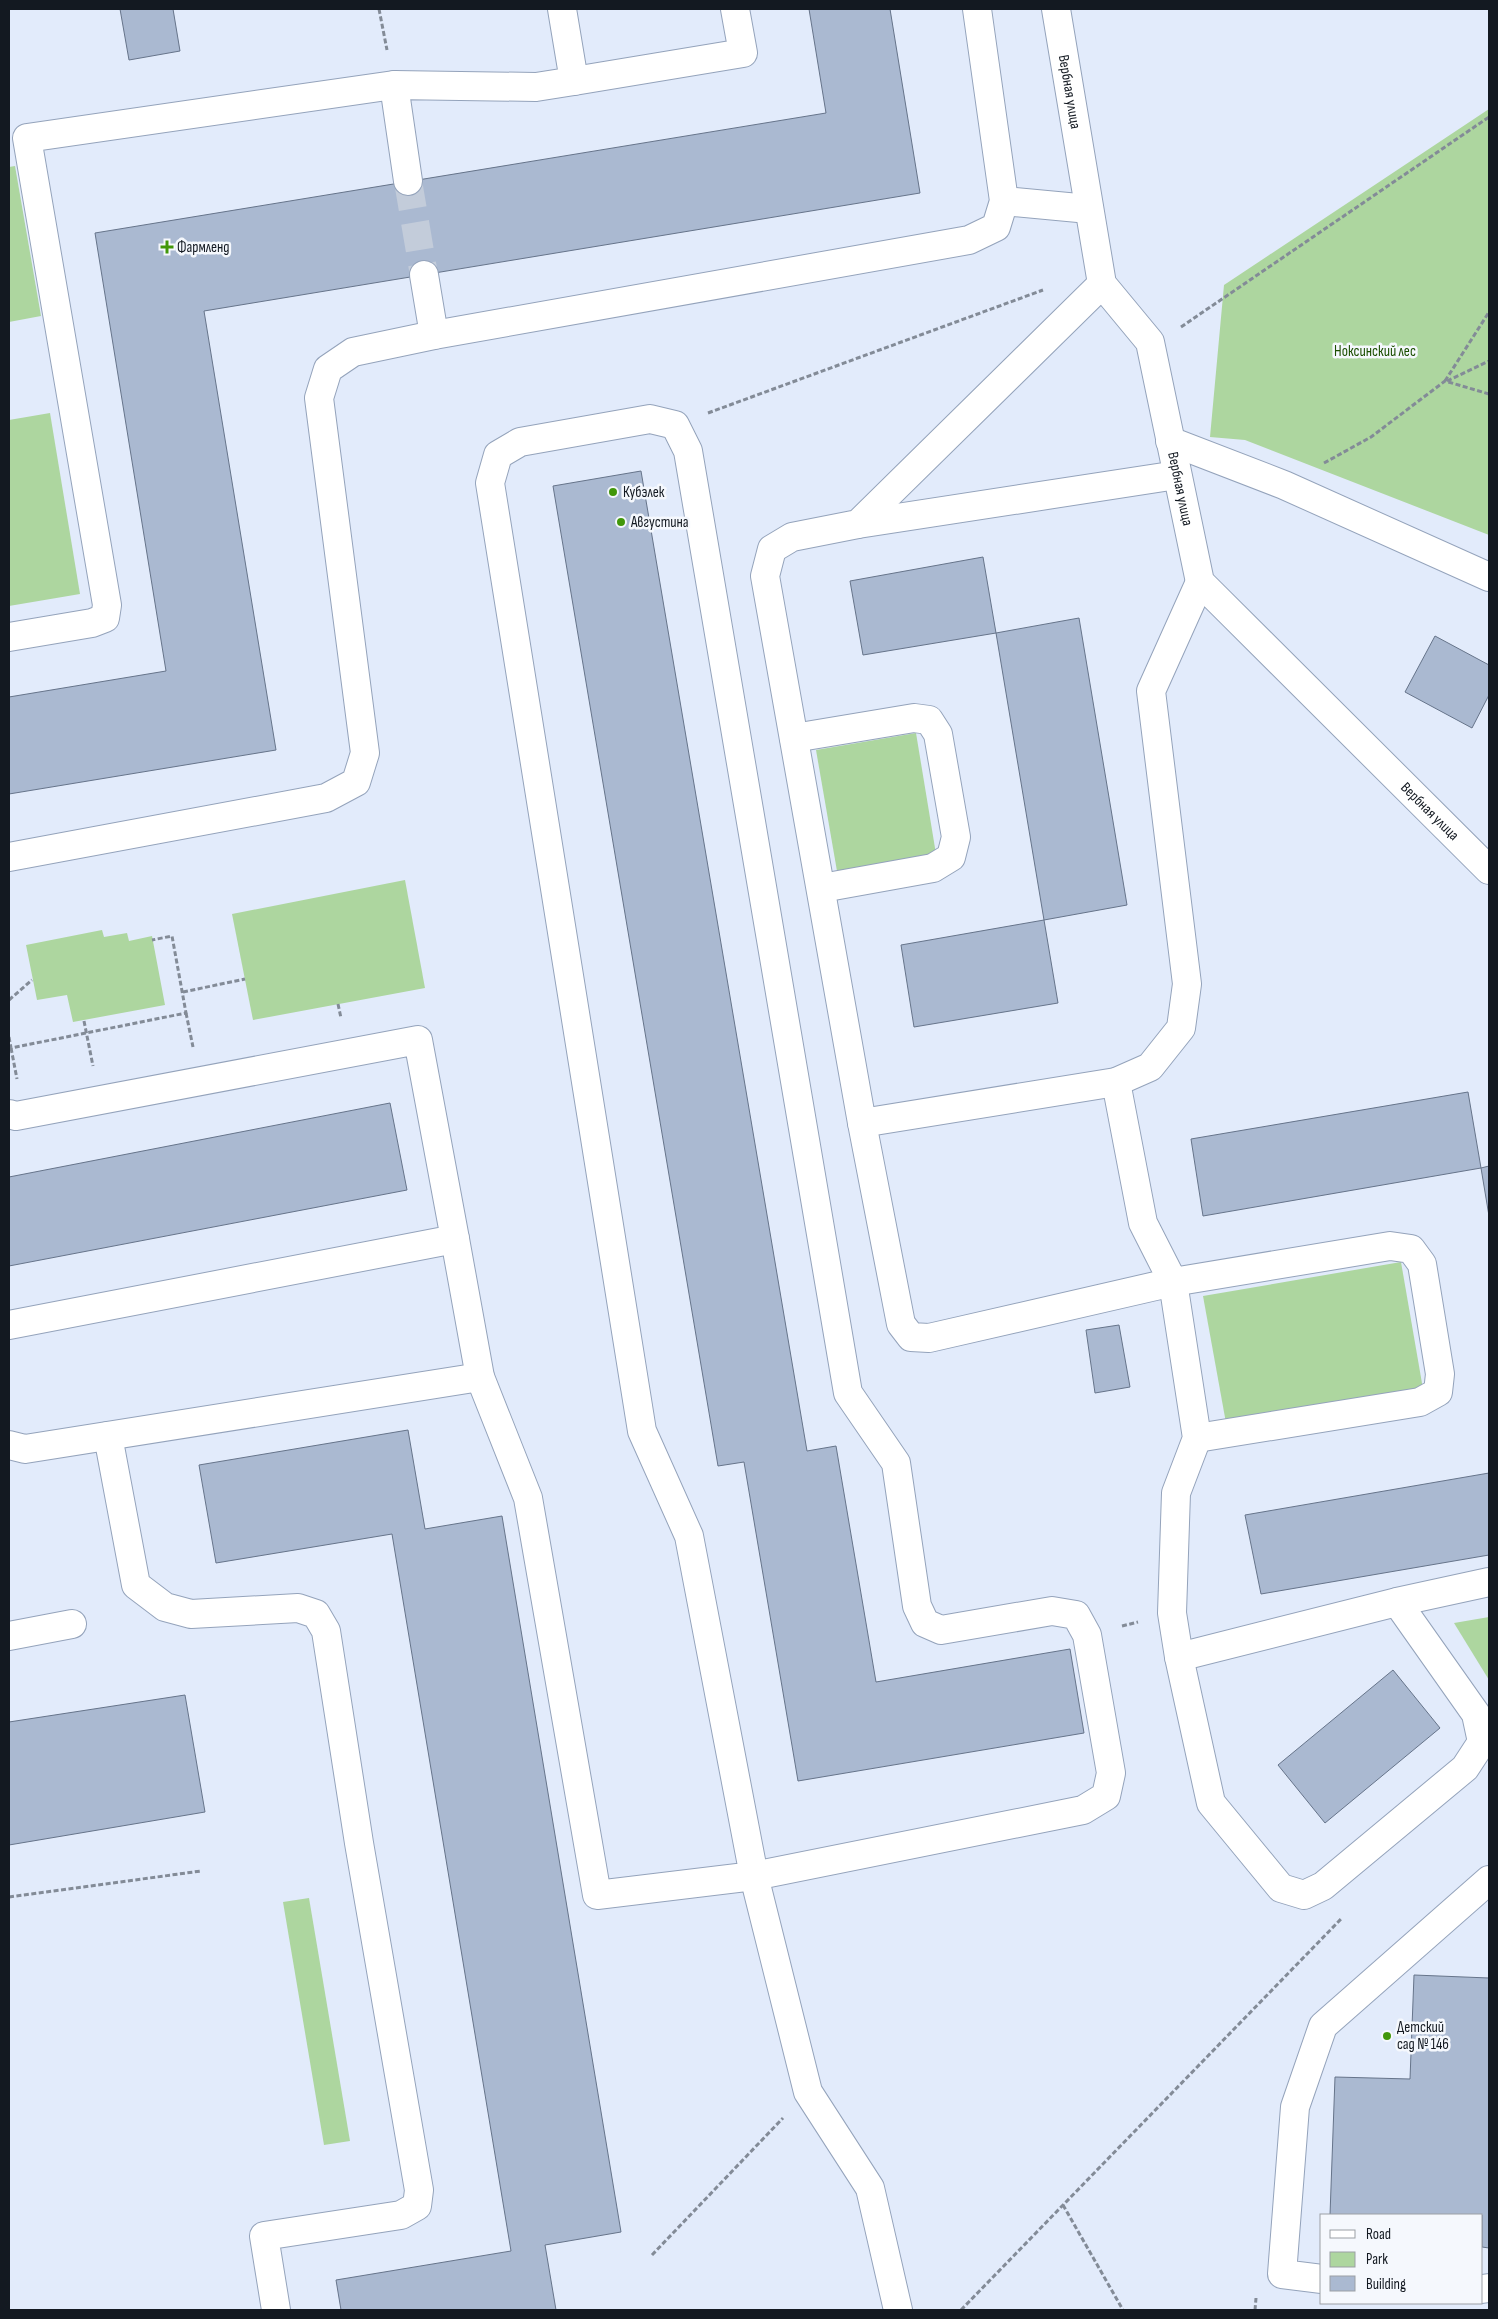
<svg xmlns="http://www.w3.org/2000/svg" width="1498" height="2319" font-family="'Sofia Sans Condensed',sans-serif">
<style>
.green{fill:#add69f}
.building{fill:#aab9d1;stroke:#66748a}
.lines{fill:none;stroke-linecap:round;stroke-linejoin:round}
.minor-tunnel{stroke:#c3ccda;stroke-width:28;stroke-dasharray:28 14;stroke-linecap:butt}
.minor-casing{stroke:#94a3bb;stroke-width:30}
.path{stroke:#838b97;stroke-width:3;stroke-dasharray:5 2.5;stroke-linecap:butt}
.minor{stroke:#fff;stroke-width:28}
.poi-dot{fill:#41970a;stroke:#f5f8fd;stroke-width:2}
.labels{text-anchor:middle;stroke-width:5;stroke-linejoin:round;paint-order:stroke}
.street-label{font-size:15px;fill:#131921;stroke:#f5f8fd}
.poi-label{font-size:15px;fill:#131921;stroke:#f5f8fd;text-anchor:start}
.park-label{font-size:15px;fill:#1b4e00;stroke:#f5f8fd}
</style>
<rect width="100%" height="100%" fill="#e2ebfb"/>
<g class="green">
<path d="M1489 109V535L1245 440 1210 437 1224 285Z"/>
<path d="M15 166 41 316 9 322V167Z"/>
<path d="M50 413 80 594 9 606V420Z"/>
<path d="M916 733 936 854 837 871 816 750Z"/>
<path d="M405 880 425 988 253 1020 232 914Z"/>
<path d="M102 930 104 937 127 933 129 941 152 936 165 1005 73 1022 67 995 37 1000 26 945Z"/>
<path d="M1401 1262 1423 1389 1226 1423 1203 1296Z"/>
<path d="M1489 1617V1680L1454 1623Z"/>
<path d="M309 1898 350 2141 324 2145 283 1902Z"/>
</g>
<g class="building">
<path d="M120 9H173L180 51 129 60Z"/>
<path d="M809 9H890L920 193 204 311 276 750 9 794V697L166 671 95 233 826 113Z"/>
<path d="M641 471 807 1451 836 1446 876 1682 1070 1649 1084 1733 798 1781 744 1462 718 1466 553 486Z"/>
<path d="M983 557 996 633 863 655 850 581Z"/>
<path d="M1079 618 1127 905 1044 920 996 633Z"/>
<path d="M1435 636 1489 665V695L1472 728 1405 692Z"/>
<path d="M1044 920 1058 1003 914 1027 901 945Z"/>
<path d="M1468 1092 1481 1168 1203 1216 1191 1139Z"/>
<path d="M390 1103 407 1190 9 1266V1177Z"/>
<path d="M1489 1166V1216L1481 1168Z"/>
<path d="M1119 1325 1130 1387 1095 1393 1086 1330Z"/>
<path d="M408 1430 425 1529 502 1516 621 2232 545 2245 556 2310H341L336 2280 511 2251 392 1534 216 1563 199 1465Z"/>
<path d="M1489 1473V1555L1261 1594 1245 1515Z"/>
<path d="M1393 1670 1440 1728 1325 1823 1278 1765Z"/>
<path d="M185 1695 205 1812 9 1845V1722Z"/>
<path d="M1414 1975 1489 1978V2248L1482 2247V2215H1330L1335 2077 1410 2079Z"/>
</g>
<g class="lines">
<path class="minor-tunnel" d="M408 181 424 275"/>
<defs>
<g id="minor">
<path id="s1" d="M1056 9 1102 284 1150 342 1200 582 1489 870"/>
<path d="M574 81 743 53 735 9"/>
<path d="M408 181 394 85 536 87 574 81 562 9"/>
<path d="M1004 201 1089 209"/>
<path d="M424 275 434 335"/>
<path d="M1102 284 858 524 792 537 772 549 765 576 862 1123 1116 1082 1150 1067 1181 1028 1187 984 1151 691 1200 582"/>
<path d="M1170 441 1284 485 1489 577"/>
<path d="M858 524 1177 475"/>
<path d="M9 637 92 623 105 618 107 605 27 138 394 85"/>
<path d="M794 738 914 718 929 720 938 734 956 837 951 857 933 868 822 888"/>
<path d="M9 857 326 798 356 782 365 753 319 398 328 369 353 352 434 335 969 240 996 227 1004 201 977 9"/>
<path d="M1116 1082 1143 1223 1173 1282 1390 1246 1411 1249 1422 1264 1440 1374 1438 1392 1420 1402 1197 1438"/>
<path d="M9 1114 16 1116 418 1040 455 1239 9 1325"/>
<path d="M862 1123 901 1324 911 1337 929 1338 1173 1282 1197 1438 1176 1493 1172 1613 1179 1657 1397 1602 1489 1582"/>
<path d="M455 1239 480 1377 528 1498 597 1895 754 1876 1083 1810 1106 1796 1111 1773 1087 1635 1076 1615 1052 1611 941 1630 925 1623 917 1606 896 1463 848 1393 688 451 675 425 650 419 520 442 498 455 490 483 642 1431 689 1536 754 1876 808 2092 870 2188 898 2310"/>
<path d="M108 1436 136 1585 165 1607 191 1614 298 1608 316 1614 326 1631 359 1843 419 2190 417 2206 401 2215 264 2236 276 2310"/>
<path d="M9 1445 25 1449 480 1377"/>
<path d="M9 1636 72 1624"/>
<path d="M1179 1657 1211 1803 1281 1888 1304 1895 1323 1886 1465 1768 1482 1742 1476 1714 1397 1602"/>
<path d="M1322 2279 1282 2274 1295 2107 1323 2026 1489 1880"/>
<path d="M1482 2289 1489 2288"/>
</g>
</defs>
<use href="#minor" class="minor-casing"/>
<g class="path">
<path d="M379 9 387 50"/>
<path d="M1181 327 1489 117"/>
<path d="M1445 381 1489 312"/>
<path d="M1447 381 1489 361"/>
<path d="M708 413 1043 290"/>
<path d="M1324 463 1371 437 1445 381 1489 394"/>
<path d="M183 992 245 979"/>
<path d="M9 1000 32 980"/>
<path d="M338 1004 341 1018"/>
<path d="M186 1013 193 1047"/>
<path d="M84 1021 93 1066"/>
<path d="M9 1037 11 1048 186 1013 172 936 152 940"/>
<path d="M11 1048 17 1079"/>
<path d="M1122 1626 1138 1622"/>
<path d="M9 1897 201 1871"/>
<path d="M1063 2205 1123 2310"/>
<path d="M652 2255 783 2118"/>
<path d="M961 2310 1341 1919"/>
<path d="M1255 2310 1256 2298"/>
</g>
<use href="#minor" class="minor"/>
</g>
<g class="poi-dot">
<path d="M164.5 239.5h5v5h5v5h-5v5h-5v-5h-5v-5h5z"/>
<circle cx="613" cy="492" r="5"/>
<circle cx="621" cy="522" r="5"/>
<circle cx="1387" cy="2036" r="5"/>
</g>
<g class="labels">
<g class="street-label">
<text dy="5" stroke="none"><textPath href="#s1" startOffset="84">Вербная улица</textPath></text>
<text dy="5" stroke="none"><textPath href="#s1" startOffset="504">Вербная улица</textPath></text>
<text dy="5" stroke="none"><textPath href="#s1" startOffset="924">Вербная улица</textPath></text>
</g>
<g class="poi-label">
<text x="177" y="252">Фармленд</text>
<text x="623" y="497">Кубэлек</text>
<text x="631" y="527">Августина</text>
<text x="1397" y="2032">Детский<tspan x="1397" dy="17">сад № 146</tspan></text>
</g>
<g class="park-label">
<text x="1375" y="356">Ноксинский лес</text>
</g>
</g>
<rect width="1498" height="2319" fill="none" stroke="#131921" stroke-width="20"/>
<rect x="1320" y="2214" width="162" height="90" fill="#f5f8fd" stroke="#9b9fa5"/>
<rect x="1330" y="2230" width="25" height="8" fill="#ffffff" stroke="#9b9fa5"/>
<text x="1366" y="2239" font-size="15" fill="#131921">Road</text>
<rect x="1330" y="2252" width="25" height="15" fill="#add69f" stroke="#9b9fa5"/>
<text x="1366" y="2264" font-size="15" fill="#131921">Park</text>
<rect x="1330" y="2276" width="25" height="15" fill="#aab9d1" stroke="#9b9fa5"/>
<text x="1366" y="2289" font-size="15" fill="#131921">Building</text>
</svg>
